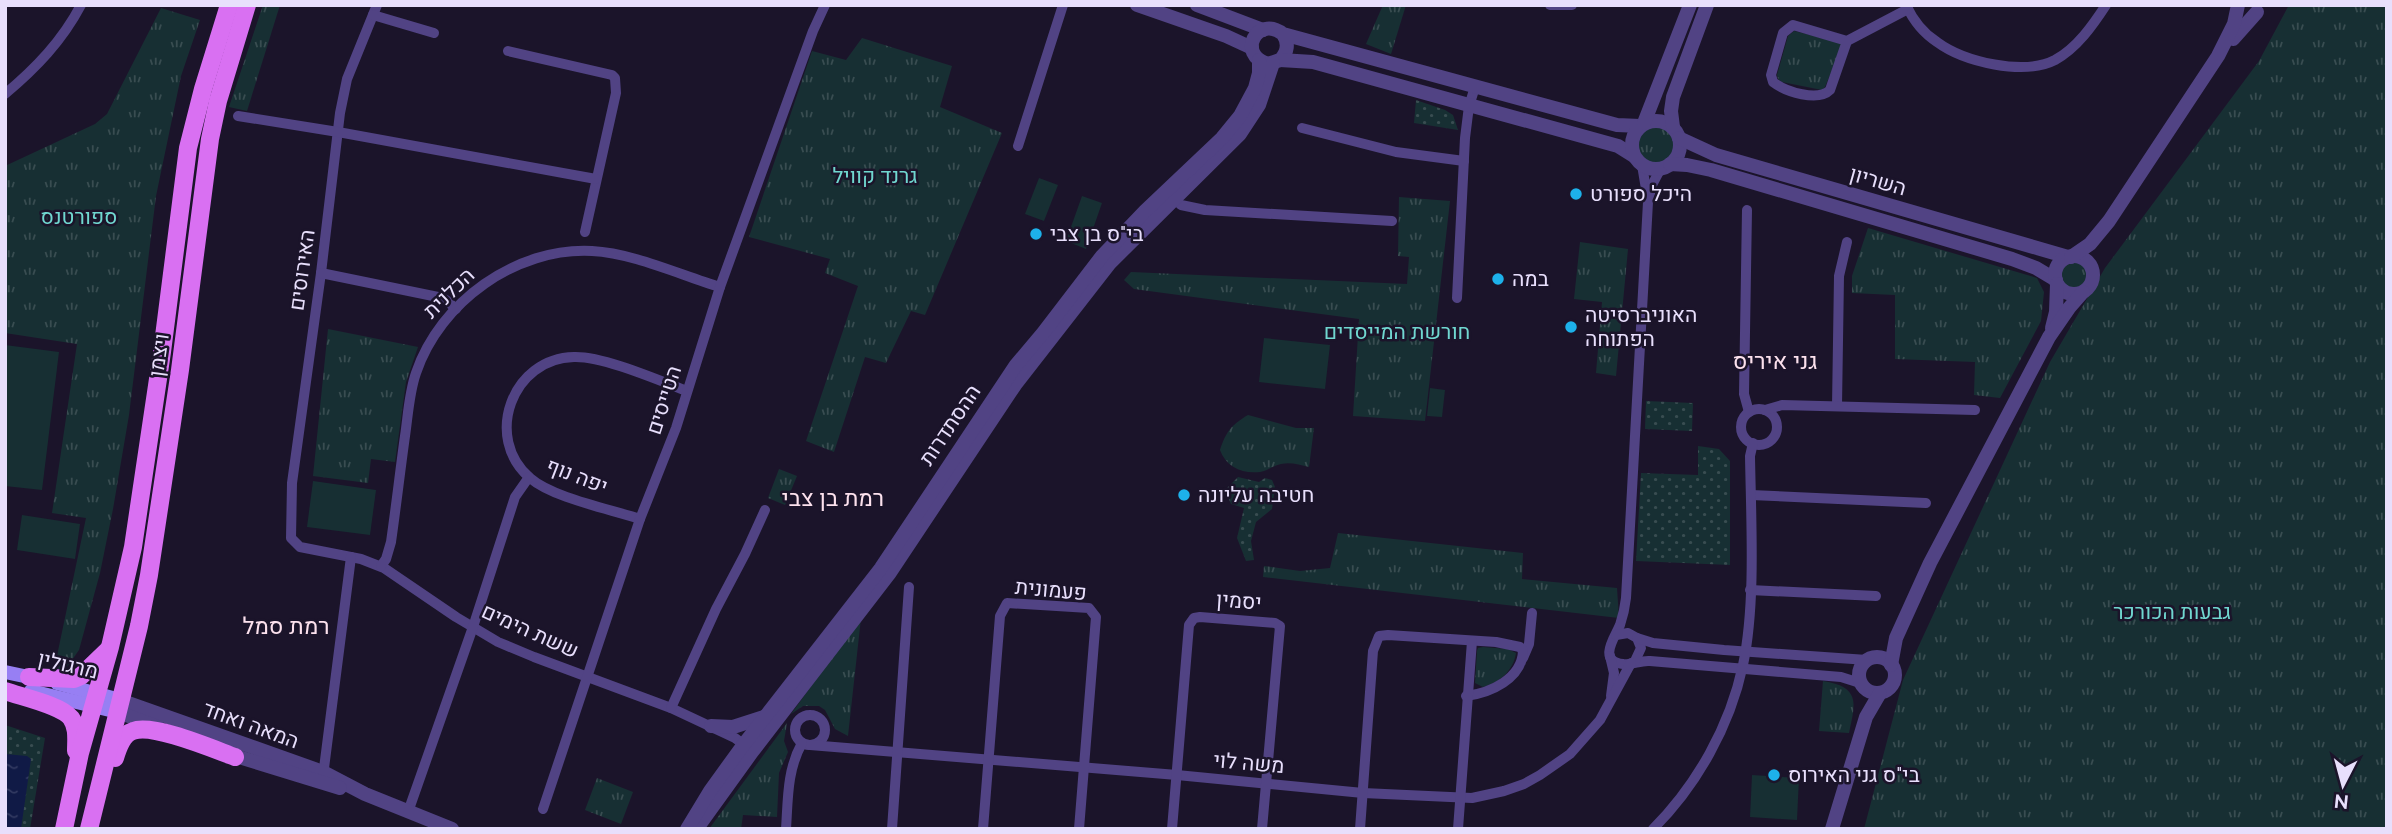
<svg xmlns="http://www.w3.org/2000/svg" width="2392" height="834" font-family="Raleway,Heebo,sans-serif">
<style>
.grass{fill:url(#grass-dots)}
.park{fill:url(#park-tufts)}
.pitch{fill:#172f33}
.water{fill:url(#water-ripples)}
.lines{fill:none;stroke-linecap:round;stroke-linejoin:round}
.minor{stroke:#514384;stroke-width:10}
.tertiary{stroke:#514384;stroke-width:14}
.secondary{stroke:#977ff3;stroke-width:14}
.primary{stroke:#d970f2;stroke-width:18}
.poi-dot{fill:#1db1ea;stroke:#1b142a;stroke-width:2.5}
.labels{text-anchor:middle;stroke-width:5;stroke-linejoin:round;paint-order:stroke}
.park-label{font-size:21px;fill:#70d7d0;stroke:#1b142a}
.street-label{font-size:21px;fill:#e8dffc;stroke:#1b142a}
.poi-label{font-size:21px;fill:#e8dffc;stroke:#1b142a;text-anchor:start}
.neighbourhood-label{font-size:23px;fill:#fce1ed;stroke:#1b142a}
</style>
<defs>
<pattern id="grass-dots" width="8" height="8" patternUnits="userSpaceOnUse" patternTransform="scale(1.75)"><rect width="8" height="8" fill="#172f33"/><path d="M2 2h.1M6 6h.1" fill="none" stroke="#394d51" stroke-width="1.8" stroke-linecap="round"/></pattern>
<pattern id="park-tufts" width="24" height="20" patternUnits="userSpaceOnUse" patternTransform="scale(1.75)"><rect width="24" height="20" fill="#172f33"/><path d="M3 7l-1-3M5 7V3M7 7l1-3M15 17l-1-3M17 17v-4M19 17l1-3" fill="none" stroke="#394d51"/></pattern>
<pattern id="water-ripples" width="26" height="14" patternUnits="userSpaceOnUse" patternTransform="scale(1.75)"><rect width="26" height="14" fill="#101a46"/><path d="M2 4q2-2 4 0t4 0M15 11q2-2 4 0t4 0" fill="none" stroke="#333b62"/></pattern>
</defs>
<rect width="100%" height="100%" fill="#1b142a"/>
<g class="grass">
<path d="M1416 100 1445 110 1453 115 1458 130 1414 123Z"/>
<path d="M1646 401 1693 403 1692 431 1645 429Z"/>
<path d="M1698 446 1719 449 1730 461V565L1636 561 1641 473 1698 475Z"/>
<path d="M1238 477 1259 482 1265 478 1272 480 1275 487 1272 509 1256 522 1251 541 1254 560 1246 561 1237 538 1244 508 1231 504 1225 490Z"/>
<path d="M5 725 45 738 30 829H5Z"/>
</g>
<g class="park">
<path d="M263 5H280L247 111 229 107Z"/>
<path d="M1383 5H1406L1391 54 1366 44Z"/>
<path d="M2289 5H2387V829H1864L1903 680 2050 362 2105 268 2259 61Z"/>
<path d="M161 8 200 20 181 76 156 196 129 415 113 509 100 573 79 650 67 667 54 670 86 518 52 513 77 344 5 333V166L95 124 107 114Z"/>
<path d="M1794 31 1843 43 1825 87 1822 90 1782 82 1778 79 1777 75 1788 36Z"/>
<path d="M862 38 952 66 940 107 1002 133 925 315 911 311 886 363 865 357 834 452 806 441 858 286 825 273 830 259 749 237 812 51 846 60Z"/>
<circle cx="1656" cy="145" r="20"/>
<path d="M1399 197 1450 201 1425 421 1353 416 1359 319 1134 289 1124 280 1131 272 1407 284 1409 257 1398 256Z"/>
<path d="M1868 228 2037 278 2044 292 2041 321 2000 398 1974 395 1975 362 1895 359V295L1852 293V276Z"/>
<path d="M1580 242 1628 249 1616 376 1596 373 1602 302 1574 299Z"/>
<circle cx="2073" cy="276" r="17"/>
<path d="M328 329 418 347 406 382 395 462 371 459 368 483 313 476Z"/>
<path d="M1248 415 1296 428H1314L1309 467C1300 465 1291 462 1281 464 1274 465 1267 471 1260 472 1242 474 1226 467 1220 450 1226 432 1231 425 1248 415Z"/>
<path d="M779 469 797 476 785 505 768 498Z"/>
<path d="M1338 533 1523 553 1522 579 1617 588 1619 618 1263 577 1264 566 1300 571 1330 568Z"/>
<path d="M861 618 848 736 835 729 825 710 819 706H803L791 714Z"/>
<path d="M1483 647 1508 649 1516 653C1513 671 1500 682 1483 687L1475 683 1477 651 1478 648Z"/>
<path d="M1823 681C1860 687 1856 702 1849 733L1819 731Z"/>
<path d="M787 723 784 741 788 752 779 773 777 817 743 815 741 829H709Z"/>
<path d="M597 778 633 792 621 824 585 810Z"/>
</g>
<g class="pitch">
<path d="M1039 178 1058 185 1044 221 1025 214Z"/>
<path d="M1082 196 1102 203 1086 249 1066 241Z"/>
<path d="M1264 338 1330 345 1325 389 1259 382Z"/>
<path d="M5 345 59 352 42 490 5 486Z"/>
<path d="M1430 388 1445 390 1442 417 1427 416Z"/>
<path d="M313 481 376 490 370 535 307 527Z"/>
<path d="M22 515 80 524 75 559 17 550Z"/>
<path d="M1752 775 1799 778 1797 820 1750 817Z"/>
</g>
<path class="water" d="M5 754 27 756 31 759 21 829H5Z"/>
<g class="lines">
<g class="minor">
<path d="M377 5 347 79 340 113 321 273 292 483 291 538 300 547 361 559 384 568 456 617 498 642 534 657 671 708 735 738 747 747"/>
<path d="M1550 5H1572"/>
<path d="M1906 5C1913 20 1923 33 1937 42 1964 62 2024 76 2055 60 2077 48 2093 25 2106 5"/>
<path d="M373 15 434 33"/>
<path d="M1847 41 1793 25 1783 33 1771 75 1773 82C1786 92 1818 102 1830 90L1847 41 1908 9"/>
<path d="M508 51 612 75 615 78 616 93 585 232"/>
<path d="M5 94C36 68 62 41 81 5"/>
<path d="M238 116 338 132 596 179"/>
<path d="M1302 128 1396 152 1464 161"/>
<path d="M1018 146 1063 5"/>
<path d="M1642 165 1647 195"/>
<path d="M1661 168 1652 185 1648 202 1626 598C1625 607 1623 616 1620 625 1615 637 1597 661 1623 664 1631 666 1640 660 1650 661L1841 677 1860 683"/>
<path d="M1171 195 1181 205 1205 210 1392 221"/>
<path d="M1747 210 1744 394 1749 412"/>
<path d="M321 273 438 297 446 300 456 309"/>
<path d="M1457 298 1465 138 1469 106 1475 87"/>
<path d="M1837 406 1839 276 1847 242"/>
<circle cx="1759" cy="427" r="18"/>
<path d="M1765 410 1782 405 1975 410"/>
<path d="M1751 495 1926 503"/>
<path d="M640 519C610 509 553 498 530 478 483 438 512 358 574 357 603 356 658 380 687 391"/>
<path d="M381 566 386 559 391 542C396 507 400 472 405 436 408 416 409 393 416 373 440 302 516 247 592 251 633 253 680 275 720 287"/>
<path d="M1750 590 1876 596"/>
<path d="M1616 635 1628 633 1637 638 1641 648 1635 661"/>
<path d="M1637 638 1653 643 1724 650 1867 660"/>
<path d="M1610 656 1614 673 1611 696"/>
<path d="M1523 658 1529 644 1532 613"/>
<path d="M671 708 716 609 745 554 765 510"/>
<circle cx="810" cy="730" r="15"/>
<path d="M810 745 1177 775 1363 793 1472 798 1504 791 1524 784 1540 775 1570 754 1600 720 1631 663"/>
<path d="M323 776 351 557"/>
<path d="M543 809 640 519 676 428 720 287 813 31 825 5"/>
<path d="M408 812 473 627 515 497 529 477"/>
<path d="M786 829C788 799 787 770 802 743"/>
<path d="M892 829 909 587"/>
<path d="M983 829 1000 616 1007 603 1089 608 1096 617 1079 829"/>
<path d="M1172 829 1189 625 1194 618 1200 617 1275 623 1280 626 1262 829"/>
<path d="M1360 829 1373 651 1379 636 1388 635 1496 642 1520 647 1523 651C1522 679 1490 693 1466 696"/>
<path d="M1458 829 1472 641"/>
<path d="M1653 829C1697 785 1730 726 1743 665 1756 604 1751 520 1750 456L1753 443"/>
</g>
<g class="tertiary">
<path d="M1137 5 1226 36 1252 48"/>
<path d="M1197 5 1263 30"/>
<path d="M1283 34C1289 43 1288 52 1280 60L1268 64C1236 55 1257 14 1283 34L1617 125 1640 126"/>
<path d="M2233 39 2257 12"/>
<path d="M1280 60 1313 62 1618 146 1634 156"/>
<circle cx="1656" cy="145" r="24"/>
<path d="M1644 123 1690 5"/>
<path d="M1673 127 1671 111 1673 97 1707 5"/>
<path d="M1679 138 1716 155 2068 257"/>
<path d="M1670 164 1687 165 1711 170 2012 259 2036 268 2056 280"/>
<circle cx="2074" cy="275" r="19"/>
<path d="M2071 257 2090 244 2109 221 2218 56 2234 24 2238 5"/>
<path d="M2052 328 2056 312 2057 284"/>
<circle cx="1877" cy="675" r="18"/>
<path d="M1891 665 1896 638 1930 563 2049 337 2069 308 2083 292"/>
<path d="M120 700 323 772 365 794 452 829"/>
<path d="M118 712 158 727"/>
<path d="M711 726 733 727 764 717"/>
<path d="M226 753 340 788"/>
<path d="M698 827 752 752 889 574 1015 385 1110 263 1240 134 1259 105 1273 63"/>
<path d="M687 829 710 791 744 744 881 568 1016 365 1043 333 1102 256 1145 211 1222 138 1240 116 1255 88 1259 73V60"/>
<path d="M1832 829 1866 717 1880 693"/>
</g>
<g class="secondary">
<path d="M5 672 38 679"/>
<path d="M57 683 120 700"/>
<path d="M31 691 118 712"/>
</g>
<g class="primary">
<path d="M29 677 74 679 81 676 108 650"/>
<path d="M5 691C22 697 61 705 71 718 78 728 76 740 76 751"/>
<path d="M115 758C118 748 123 734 133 731 153 723 213 749 235 757"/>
<path d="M64 829 80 753 110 647 133 547 162 352 188 148 203 89 229 5"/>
<path d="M89 829 139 626 149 575 180 370 210 139 218 101 247 5"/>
</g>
</g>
<g class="poi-dot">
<circle cx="1576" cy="194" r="7"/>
<circle cx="1036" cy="234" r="7"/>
<circle cx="1498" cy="279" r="7"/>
<circle cx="1571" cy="327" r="7"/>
<circle cx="1184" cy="495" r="7"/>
<circle cx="1774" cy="775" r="7"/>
</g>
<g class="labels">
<g class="park-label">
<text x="875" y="183">גרנד קוויל</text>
<text x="79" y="224">ספורטנס</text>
<text x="1397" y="339">חורשת המייסדים</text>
<text x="2172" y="619">גבעות הכורכר</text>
</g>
<g class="street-label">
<text transform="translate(1878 181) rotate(16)" y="7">השריון</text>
<text transform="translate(302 270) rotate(-82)" y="7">האירוסים</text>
<text transform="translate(449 293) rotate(-44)" y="7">הכלנית</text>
<text transform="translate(159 355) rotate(-82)" y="7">ויצמן</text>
<text transform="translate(664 400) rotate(-72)" y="7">הטייסים</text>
<text transform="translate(950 425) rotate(-56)" y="7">ההסתדרות</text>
<text transform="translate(577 476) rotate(21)" y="7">יפה נוף</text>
<text transform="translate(1051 590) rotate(5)" y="7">פעמונית</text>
<text transform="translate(1239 601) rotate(4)" y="7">יסמין</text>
<text transform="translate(530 631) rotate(24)" y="7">ששת הימים</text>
<text transform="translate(68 665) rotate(13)" y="7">מרגולין</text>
<text transform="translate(251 725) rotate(20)" y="7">המאה ואחד</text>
<text transform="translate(1249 763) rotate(5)" y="7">משה לוי</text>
</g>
<g class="poi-label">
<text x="1590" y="201">היכל ספורט</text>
<text x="1050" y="241">בי"ס בן צבי</text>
<text x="1512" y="286">במה</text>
<text x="1585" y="322">האוניברסיטה<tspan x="1585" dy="24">הפתוחה</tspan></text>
<text x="1198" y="502">חטיבה עליונה</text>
<text x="1788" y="782">בי"ס גני האירוס</text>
</g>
<g class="neighbourhood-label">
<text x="1775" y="369">גני איריס</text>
<text x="833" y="506">רמת בן צבי</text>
<text x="286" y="634">רמת סמל</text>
</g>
</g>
<rect width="2392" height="834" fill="none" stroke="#e8dffc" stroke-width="14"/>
<g transform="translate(2343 785) rotate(186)" stroke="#1b142a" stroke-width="5" paint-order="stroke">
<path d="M0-5L12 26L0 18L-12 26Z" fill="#e8dffc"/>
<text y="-10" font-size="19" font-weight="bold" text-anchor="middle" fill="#e8dffc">N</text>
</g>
</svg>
